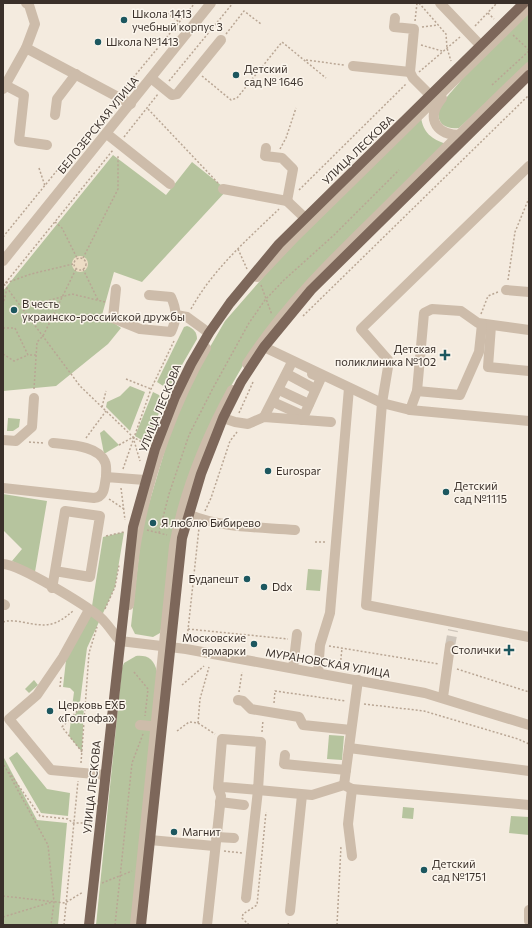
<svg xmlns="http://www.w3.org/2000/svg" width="532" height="928" font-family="Commissioner,sans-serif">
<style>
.green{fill:#b6c49e}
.plaza{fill:#edddc5}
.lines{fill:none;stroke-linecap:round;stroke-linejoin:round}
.minor-tunnel{stroke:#cfc6bb;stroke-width:10;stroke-dasharray:10 5;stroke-linecap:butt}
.path{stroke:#b9a694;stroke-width:1.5;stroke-dasharray:2 2;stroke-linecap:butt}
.minor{stroke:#cdbcaa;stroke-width:10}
.major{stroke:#7d675a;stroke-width:10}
.poi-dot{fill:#1c575f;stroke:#fbf5ec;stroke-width:1.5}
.labels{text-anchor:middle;stroke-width:3;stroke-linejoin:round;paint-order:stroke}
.poi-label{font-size:11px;fill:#3a302a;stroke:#fbf5ec;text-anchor:start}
.street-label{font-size:11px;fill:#3a302a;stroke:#fbf5ec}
</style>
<rect width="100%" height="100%" fill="#f4ebdf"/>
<g class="green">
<path d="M529 11V63L459 128C453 129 447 128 442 124 428 108 459 88 465 74Z"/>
<path d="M421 117C423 133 432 139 446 144L249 355 220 405 160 633 153 637 135 634 131 626 142 527 172 426 203 359 225 321 293 243Z"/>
<path d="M113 155 166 195 192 162 227 190 142 282 114 272 102 315 121 328 108 344 56 386 3 391V291Z"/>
<path d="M187 326C193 328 197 332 197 339L168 389 157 382 184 327Z"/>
<path d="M130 386 145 392 130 431 106 407 107 402 120 396Z"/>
<path d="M153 392 165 398 147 443 135 436Z"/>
<path d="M8 418 20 419 19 427 13 431H7Z"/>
<path d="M104 430 119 445 104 454 100 433Z"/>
<path d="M3 494 47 501 35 572 12 561 22 549 3 530Z"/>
<path d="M124 532 115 587 87 648 80 702 72 707 74 692 70 688 63 687 66 660 92 606 103 537Z"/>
<path d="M308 569 322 570 320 591 306 590Z"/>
<path d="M136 656C148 655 154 659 157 672L132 925H96L122 668 124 663Z"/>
<path d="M34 680 38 685 29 693 25 689Z"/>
<path d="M84 704 82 752 69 736 71 719Z"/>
<path d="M329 735 344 736 342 760 327 759Z"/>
<path d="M17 752 47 789 70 793 68 816 41 813 9 758Z"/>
<path d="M3 756 37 820 67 823 58 925H3Z"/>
<path d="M403 807 414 808 413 819 402 818Z"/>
<path d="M511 816 529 817V835L509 833Z"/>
</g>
<circle class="plaza" cx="80" cy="264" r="8"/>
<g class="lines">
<path class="minor-tunnel" d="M450 646 453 630"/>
<g class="path">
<path d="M419 3 446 34 447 48 451 61"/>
<path d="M167 13 179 22"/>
<path d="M488 13 494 19"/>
<path d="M415 21 417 3"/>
<path d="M475 26 497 3"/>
<path d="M422 27 438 25"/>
<path d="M226 34 244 11 261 24"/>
<path d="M513 35 529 50"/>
<path d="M421 45 442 51"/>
<path d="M306 60 344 65"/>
<path d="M419 72 460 37"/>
<path d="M202 76 231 100 237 98 282 42 326 78"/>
<path d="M169 81 233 3"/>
<path d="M492 85 529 51"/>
<path d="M123 90 195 3"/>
<path d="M148 109 218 183"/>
<path d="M124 137 158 94"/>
<path d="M280 149 286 138 296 108"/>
<path d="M39 168 45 186"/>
<path d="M299 190 406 84"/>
<path d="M55 222 62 228 77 258"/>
<path d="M3 237 111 104"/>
<path d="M238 249 247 269"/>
<circle cx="80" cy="264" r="6"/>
<path d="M83 258 118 189V155"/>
<path d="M83 269 98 300"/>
<path d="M508 280 515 232 529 198"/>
<path d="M6 283 31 274 73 264"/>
<path d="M4 284 80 386 133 437 145 444"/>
<path d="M261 285 272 315"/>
<path d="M3 286 113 150"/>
<path d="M3 305 7 288"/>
<path d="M22 308 72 294 105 302"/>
<path d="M191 309C213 269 247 240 279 209"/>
<path d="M481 314 488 296 498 292"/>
<path d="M303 316 529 95"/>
<path d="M3 328H15L28 355H36"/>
<path d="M3 354 14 361 28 355"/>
<path d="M126 379 151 389"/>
<path d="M34 389 37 342 43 336 76 269"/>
<path d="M102 407 106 391"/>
<path d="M239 413 253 382"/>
<path d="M133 437 140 461"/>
<path d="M86 438 106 411"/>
<path d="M29 442 44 443"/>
<path d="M119 445 133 437"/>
<path d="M123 469 151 389 174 341"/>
<path d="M121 488 125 520"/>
<path d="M109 499 124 509"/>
<path d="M205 511 211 498 230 441 237 432"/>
<path d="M147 530 167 535"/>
<path d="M159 533 169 494 189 435 212 390 249 323 265 300 284 280 334 235 399 170"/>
<path d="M106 536 124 532"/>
<path d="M315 542H327"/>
<path d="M105 609 115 587 119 565"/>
<path d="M3 622C9 620 16 621 22 622 47 627 55 627 74 610"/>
<path d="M188 629 288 639"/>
<path d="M187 639 199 528"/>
<path d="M329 646 439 664"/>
<path d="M340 668 342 648"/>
<path d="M457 669 529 692"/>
<path d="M134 672 148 689 145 716"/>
<path d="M182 685 204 666"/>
<path d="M60 687 61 677"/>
<path d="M239 692 242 672"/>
<path d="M274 703 275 691 346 701"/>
<path d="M364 704 424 711 518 739 529 744"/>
<path d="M198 723 215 734"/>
<path d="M177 731 189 722 198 723 200 699 209 667"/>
<path d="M262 732 263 720"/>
<path d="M82 752 62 727 84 704"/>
<path d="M81 763 89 653 97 627"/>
<path d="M4 765 48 845 54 902 51 925"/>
<path d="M9 772 40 816 68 819 73 823H91"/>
<path d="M224 851 242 853"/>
<path d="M102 883 132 871"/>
<path d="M3 896 65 903 83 892"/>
<path d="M3 917 52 902"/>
<path d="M64 925 78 781"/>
<path d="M115 925 132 763 143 734"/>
<path d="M249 925 242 918 243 914 257 905 266 812"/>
<path d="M288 925 289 921"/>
<path d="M337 925 341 846"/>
</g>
<g class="minor">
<path d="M440 3 481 46"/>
<path d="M26 48 131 104"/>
<path d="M353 66 410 72 414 29 394 27 395 18"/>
<path d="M410 72 413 78 430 95"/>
<path d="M151 78 172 95 177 94 221 40"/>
<path d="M5 85 24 95 19 141 47 145"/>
<path d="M3 89 26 48 35 24 29 5 26 3"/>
<path d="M442 98C424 120 438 136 463 135"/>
<path d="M55 115 57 99 76 74"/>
<path d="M107 134 170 184"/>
<path d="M266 148 265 156 282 158 293 169 287 201"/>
<path d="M529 166 361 329 389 361 382 403 366 605 529 637"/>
<path d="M223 189 287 201 305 218"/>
<path d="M3 261 211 3"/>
<path d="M257 277 293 239 529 7"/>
<path d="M116 289 113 318 140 329 171 332C177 319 177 310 171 297L149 295"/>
<path d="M506 290 529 292"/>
<path d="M176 315 187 317 209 333"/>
<path d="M491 326 488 367 529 371"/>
<path d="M264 347 382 403 410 410 417 391 424 313 432 309 461 311 478 323 529 330"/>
<path d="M247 364C282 309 329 263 375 218 426 167 477 117 529 67"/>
<path d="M287 374 315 389"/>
<path d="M279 390 309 404"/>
<path d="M417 391 460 395 479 352 482 324"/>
<path d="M273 402 304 416"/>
<path d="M410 410 529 421"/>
<path d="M264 417 291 364"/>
<path d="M223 418 235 422 248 424 264 417 331 422"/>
<path d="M302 420 321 378 312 374"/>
<path d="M3 440 16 441 32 427 34 398"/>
<path d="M53 443C68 445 98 445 105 462 107 466 106 472 106 477"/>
<path d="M3 488 94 498C105 497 104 487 106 477L145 480"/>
<path d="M188 514C220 528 260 527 295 530"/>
<path d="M3 564C21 565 85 605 100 617 107 623 113 633 120 641L186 649 425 693 529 725"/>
<path d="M52 588 53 583 65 511 100 516 90 577 55 571"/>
<path d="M3 604 5 605"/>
<path d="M129 605C132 581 133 556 138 533 149 473 175 401 206 348"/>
<path d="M89 610 63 657 37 695 9 719 51 770 105 775"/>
<path d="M293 668 297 634"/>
<path d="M318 673 320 645 330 613 349 388"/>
<path d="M443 697 450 646"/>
<path d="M238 700 243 701 251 709 299 717 303 725 351 730"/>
<path d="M140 725 161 727"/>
<path d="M349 748 529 771"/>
<path d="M285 755 284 764 346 770"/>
<path d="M344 785 358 680"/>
<path d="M352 789 348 824 352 856"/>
<path d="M220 802 244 805"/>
<path d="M216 837 234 838"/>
<path d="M150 840 214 846"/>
<path d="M246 898 258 790 312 795 344 785 352 789 529 805"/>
<path d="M529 910V921"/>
<path d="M290 911 302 795"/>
<path d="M135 925 174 546C184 491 206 438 232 390"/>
<path d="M207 925 221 796 218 788 222 739 261 742 258 790 223 787"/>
</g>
<g class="major">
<path d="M89 925 133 527 155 449 175 397 191 364 209 333 230 303 279 244 524 3"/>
<path d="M141 925 182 538 201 474 223 418 241 382 264 347 311 290 529 75"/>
</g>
</g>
<g class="poi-dot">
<circle cx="124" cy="20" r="4"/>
<circle cx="98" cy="42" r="4"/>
<circle cx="236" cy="75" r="4"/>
<circle cx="14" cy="310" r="4"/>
<path d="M443 349h4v4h4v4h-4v4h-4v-4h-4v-4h4z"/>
<circle cx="268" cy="471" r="4"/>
<circle cx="446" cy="492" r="4"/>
<circle cx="153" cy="523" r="4"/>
<circle cx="247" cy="579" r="4"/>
<circle cx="264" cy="587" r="4"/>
<circle cx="254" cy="644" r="4"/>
<path d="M507 644h4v4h4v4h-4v4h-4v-4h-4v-4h4z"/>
<circle cx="50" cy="711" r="4"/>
<circle cx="174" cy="832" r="4"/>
<circle cx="424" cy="870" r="4"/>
</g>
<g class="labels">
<g class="poi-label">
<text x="132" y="18">Школа 1413<tspan x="132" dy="13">учебный корпус 3</tspan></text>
<text x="106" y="46">Школа №1413</text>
<text x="244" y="73">Детский<tspan x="244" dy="13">сад № 1646</tspan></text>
<text x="22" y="308">В честь<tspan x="22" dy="13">украинско-российской дружбы</tspan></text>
<text x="436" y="353" text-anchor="end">Детская<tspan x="436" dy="13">поликлиника №102</tspan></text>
<text x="276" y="475">Eurospar</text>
<text x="454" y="490">Детский<tspan x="454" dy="13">сад №1115</tspan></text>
<text x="161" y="527">Я люблю Бибирево</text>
<text x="239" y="583" text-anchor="end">Будапешт</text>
<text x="272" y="591">Ddx</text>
<text x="246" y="642" text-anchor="end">Московские<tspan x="246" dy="13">ярмарки</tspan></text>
<text x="501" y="654" text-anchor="end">Столички</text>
<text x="58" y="709">Церковь ЕХБ<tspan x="58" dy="13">«Голгофа»</tspan></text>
<text x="182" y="836">Магнит</text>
<text x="432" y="868">Детский<tspan x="432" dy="13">сад №1751</tspan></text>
</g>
<g class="street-label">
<text transform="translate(98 125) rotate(-51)" y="4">БЕЛОЗЕРСКАЯ УЛИЦА</text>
<text transform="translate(358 150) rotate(-44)" y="4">УЛИЦА ЛЕСКОВА</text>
<text transform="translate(160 408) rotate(-68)" y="4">УЛИЦА ЛЕСКОВА</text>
<text transform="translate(328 663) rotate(10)" y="4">МУРАНОВСКАЯ УЛИЦА</text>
<text transform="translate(92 787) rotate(-84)" y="4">УЛИЦА ЛЕСКОВА</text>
</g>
</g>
<rect width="532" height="928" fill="none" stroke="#3a302a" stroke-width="8"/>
</svg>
